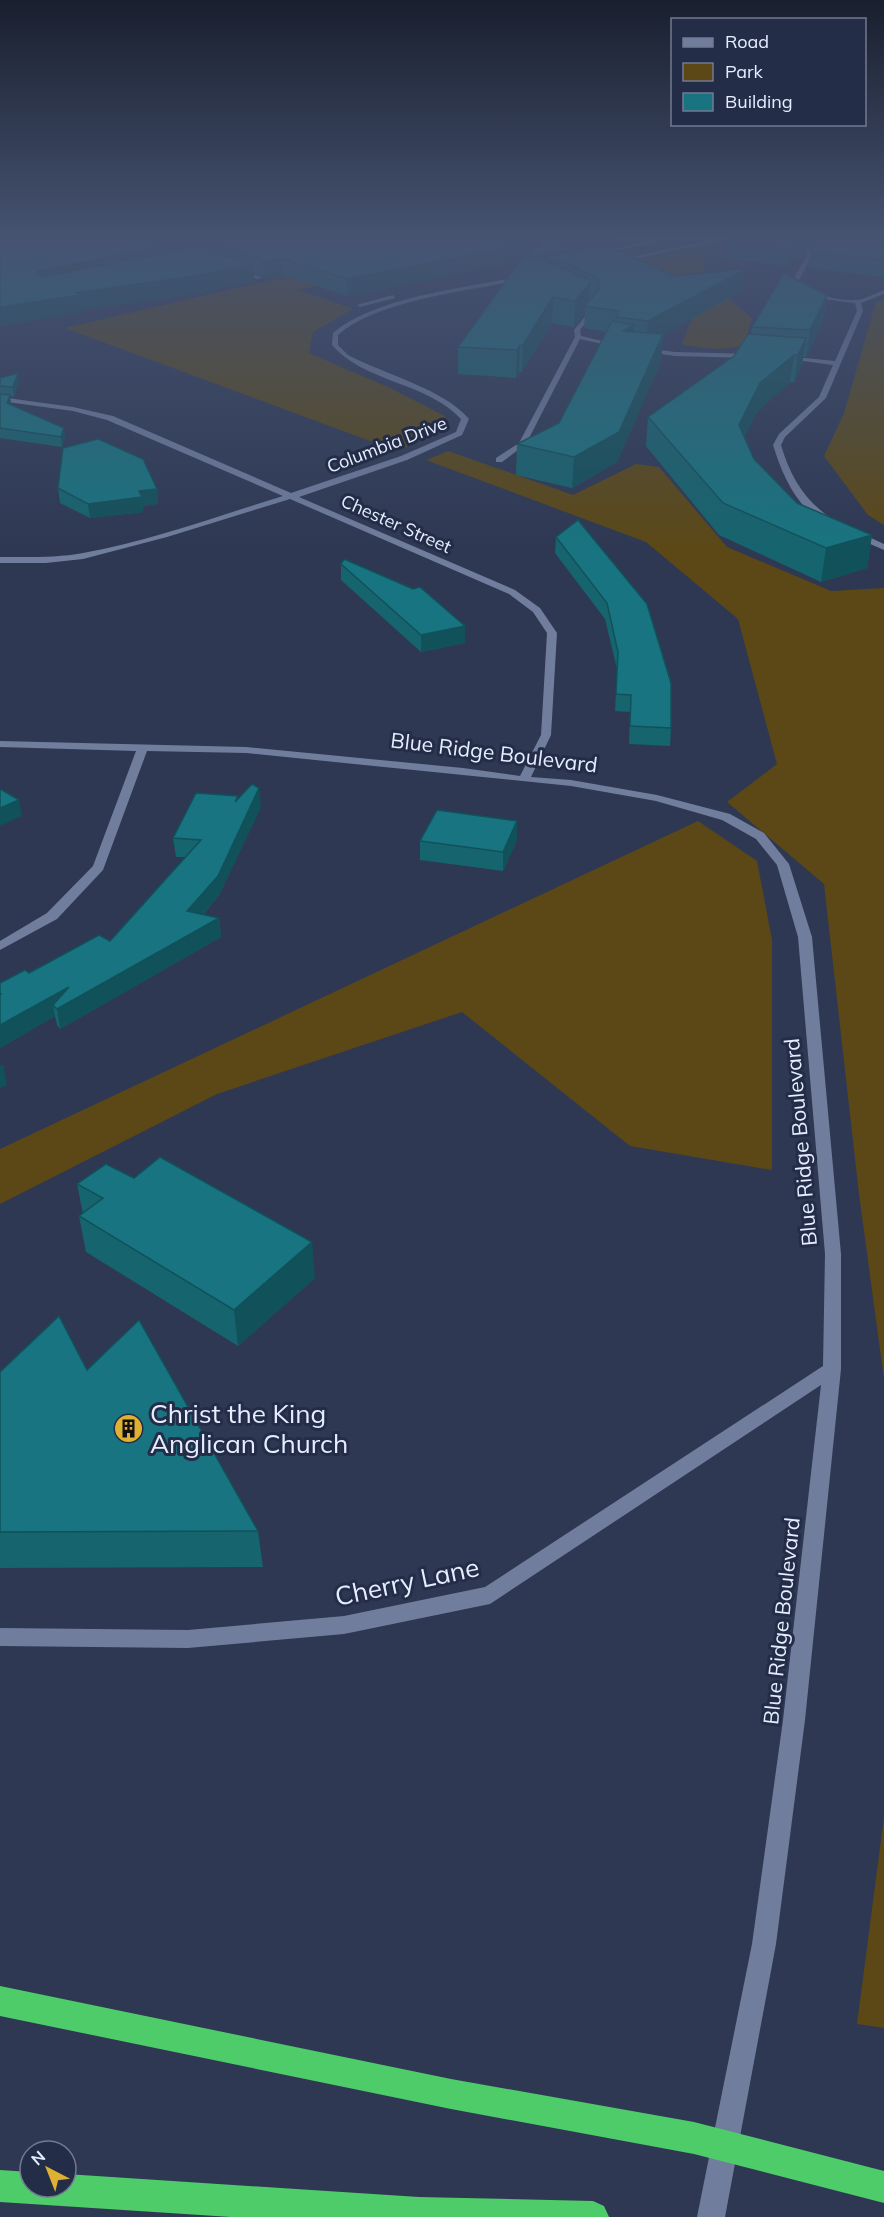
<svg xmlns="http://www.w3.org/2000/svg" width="884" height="2217" font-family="Mulish,sans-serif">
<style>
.green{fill:#5b4816}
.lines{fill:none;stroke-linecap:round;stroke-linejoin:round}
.street{fill:#717d9d;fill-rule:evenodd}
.highway{fill:#4ecc6a;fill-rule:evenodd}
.wall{fill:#15646e}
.shaded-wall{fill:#11515a}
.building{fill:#187480;stroke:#11515a;stroke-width:1.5}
.labels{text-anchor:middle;stroke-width:6;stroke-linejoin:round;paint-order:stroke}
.far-street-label{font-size:18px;fill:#e6edff;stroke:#242d48}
.street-label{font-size:21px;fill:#e6edff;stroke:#242d48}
.near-poi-label{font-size:26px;fill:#e6edff;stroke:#242d48;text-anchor:start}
.near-street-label{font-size:26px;fill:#e6edff;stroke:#242d48}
</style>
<rect width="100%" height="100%" fill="#2e3853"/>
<g class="green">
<path d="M681 251 704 254V278L752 318 744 345C724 351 703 349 682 344L699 300 602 268Z"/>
<path d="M379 255 409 267 298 290 353 309 313 332 309 353 390 388 445 416 438 433 397 451 65 328Z"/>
<path d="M884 300V525L868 515 824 456 844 413 876 302Z"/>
<path d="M448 451 573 495 636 464 659 467 727 547 831 591 884 588V1379L859 1194 824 884 727 802 777 764 738 619 646 542 426 460Z"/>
<path d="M698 821 757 861 772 940V1170L630 1146 462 1012 217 1094 0 1204V1149Z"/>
<path d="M884 1817V2028L857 2024Z"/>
</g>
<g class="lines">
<g class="street">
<path d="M656 239 659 242 595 255 592 253Z"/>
<path d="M718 239H731L614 263 611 261Z"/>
<path d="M783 248 815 250 799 280C810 295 838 301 857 300 865 299 876 293 884 290V294L861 303 863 311 826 398 785 437 781 445C790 476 804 500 831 518V522L828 523C797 511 782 474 773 445L779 434 819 397 833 365 781 358 784 356 835 361 857 311 855 303C832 300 808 300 793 280L809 252 785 251Z"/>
<path d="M236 267 261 277 262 278 257 279 234 270Z"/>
<path d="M523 276 525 279C472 291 379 299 338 335V345L348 355C384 374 444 389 469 419L462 435 407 460 299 497 515 590 540 608 557 633 551 735 531 777 571 780 657 795 730 814 764 833 789 864 812 937 841 1254V1369L805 1720 776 1944 725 2217H697L752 1944 783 1720 821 1385 490 1604 344 1634 188 1648 0 1646V1628L188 1630 344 1616 485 1587 823 1366 825 1254 798 937 777 865 756 839 722 820 656 801 571 786 246 753 147 751 103 870 57 919 0 950V941L47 913 93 866 136 751 0 747V741L246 747 463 768 520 776 541 735 547 633 533 612 509 594 290 499 167 537 83 559 46 563H0V557C28 557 56 558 83 553 151 541 217 516 283 496L107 420 73 411 0 401V397L73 407 113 416 291 493 401 456 456 432 461 419C427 382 365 383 332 345L333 333C374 297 469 287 523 276Z"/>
<path d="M393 295 395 298 360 307 357 305Z"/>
<path d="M592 304H596L597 309 580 330 581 336 623 346 620 348 580 339 526 444 502 462H496V458L519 443 575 337 574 330 591 309Z"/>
<path d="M643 348 675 352 754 354 757 356 754 358 675 356 641 351Z"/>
<path d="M852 532H858L884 544V550L852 536Z"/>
</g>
<g class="highway">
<path d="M0 1986 451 2079 694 2122 884 2171V2203L694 2154 451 2109 0 2016Z"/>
<path d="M0 2170 30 2172V2187H66V2174L419 2197 593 2201 604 2206 609 2217H231L0 2202Z"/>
</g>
</g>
<g class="wall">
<path d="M0 239H617L579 243V245L595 248 674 276 743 290 663 335 661 361 617 462 572 488 516 475 517 444 559 423 607 332 584 328 585 313 574 327 552 323 522 372H519L516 378 458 374V347L520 261 348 296 282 275 264 278 263 276 254 273V281L202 292 83 310V312L0 326Z"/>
<path d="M731 239H884V277L808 268 810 252 812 248 806 247 805 254 787 266 727 259 729 242Z"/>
<path d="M827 295 824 320 806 357H803L802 365 794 383 790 382 757 412 744 437 754 459 797 503 872 535 867 568 821 582 719 535 646 446 648 417 734 356 751 334 752 327Z"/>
<path d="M18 373 19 382 14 397 10 396 11 404 65 437 62 447 0 438V378Z"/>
<path d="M58 488 157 489 158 504 143 506V512L90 518 60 503Z"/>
<path d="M578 520 671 728 670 746 629 744 630 712 615 711 617 669 605 619 555 553 556 537Z"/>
<path d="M341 564 465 626V643L421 652 341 580Z"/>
<path d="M238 799 261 807 219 895 203 915 219 918 221 937 60 1029 57 1025 55 1016 0 1048V983L110 941 186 857H176L173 838Z"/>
<path d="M517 840 503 871 420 860V841Z"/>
<path d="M77 1184 315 1278 238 1346 86 1252 79 1216 83 1214Z"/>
<path d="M87 1370 258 1531 263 1567 0 1568V1372Z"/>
</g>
<g class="shaded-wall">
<path d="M560 239H617L579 243V248L595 245 594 261 563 262 544 257V271L527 260 348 296 347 279 540 241Z"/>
<path d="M805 239H807L805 254 787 266 789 249Z"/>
<path d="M183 242 184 258 41 288 36 273 38 271Z"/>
<path d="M281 258 282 275 264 278 263 262Z"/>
<path d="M253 264 254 281 202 292 83 310V312L0 326V307L77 293Z"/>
<path d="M746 269 743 290 663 335 661 361 617 462 572 488 574 457 646 344 648 321Z"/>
<path d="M590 283 589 306H585V313L574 327 575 301Z"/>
<path d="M827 295 824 320 806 357 810 330Z"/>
<path d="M553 297 552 323 522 372 523 345Z"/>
<path d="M634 325 632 352 623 331Z"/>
<path d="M806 338 802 365 794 383 798 355Z"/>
<path d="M520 345 519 372 516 378 517 350Z"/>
<path d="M794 355 790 382 757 412 736 455 739 425 760 383Z"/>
<path d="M18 373 19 382 14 397 13 387Z"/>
<path d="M10 395 11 405 7 403Z"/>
<path d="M64 428 65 437 62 447 61 437Z"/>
<path d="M157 489 158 504 143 506V512L90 518 88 504 139 491Z"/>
<path d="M872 535 867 568 821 582 826 548Z"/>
<path d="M465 626V643L421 652V635Z"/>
<path d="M259 788 261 807 219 895 189 931 187 911Z"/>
<path d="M19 800 22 816 0 826V808Z"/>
<path d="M517 821V840L503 871V852Z"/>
<path d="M219 918 221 937 60 1029 57 1009 53 1005 55 1016 0 1048V1025L69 987Z"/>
<path d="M3 1064 7 1085 0 1088V1066Z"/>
<path d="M312 1242 315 1278 238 1346 234 1310Z"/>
</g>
<g class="building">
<path d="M0 239H174L183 242 38 271 36 273 42 277 197 247 253 264 200 275 77 293 81 295 0 307Z"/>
<path d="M199 239H570L560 242 558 244 562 247 590 242 595 245 527 258 540 241 347 279 281 258 263 262 262 259Z"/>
<path d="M731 239H805L789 249 729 242Z"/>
<path d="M817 239H884V260L810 252Z"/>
<path d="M606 245 674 276 746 269 648 321 616 317 619 311 585 306 600 288 597 278 563 262 544 257Z"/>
<path d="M523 257 541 259 588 279 590 283 575 301 553 297 523 345H520L517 350 458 347Z"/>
<path d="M784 273 827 295 810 330 752 327Z"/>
<path d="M612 321 634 325 623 331 663 334 619 432 574 457 517 444 559 423Z"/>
<path d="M748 334 806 338 798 355H794L760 383 739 425 754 459 797 503 872 535 826 548 723 503 648 417 734 356Z"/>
<path d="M18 373 13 387 0 386V378Z"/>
<path d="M0 394 10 395 7 403 64 428 61 437 0 428Z"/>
<path d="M98 439 143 459 157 489 139 491 142 497 88 504 58 488 63 448Z"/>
<path d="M578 520 647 604 671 683V728L630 726 631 695 616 694 618 652 607 603 556 537Z"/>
<path d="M344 559 413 589 420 587 465 626 421 635 341 564Z"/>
<path d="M252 784 259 788 218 876 187 911 219 918 57 1009 53 1005 69 987 0 1025V995L1 994H0V983L25 970 29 973 99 935 110 941 201 840 173 838 196 793 238 796 235 802Z"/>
<path d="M0 789 19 800 0 808Z"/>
<path d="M437 810 517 821 503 852 420 841Z"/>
<path d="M160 1157 312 1242 234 1310 79 1216 103 1198 77 1184 106 1164 134 1178Z"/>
<path d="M59 1316 87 1370 139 1320 258 1531 0 1532V1372Z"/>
</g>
<linearGradient id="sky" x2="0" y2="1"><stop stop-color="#191f2e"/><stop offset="0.43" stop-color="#465371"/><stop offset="1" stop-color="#465371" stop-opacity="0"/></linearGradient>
<rect width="884" height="550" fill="url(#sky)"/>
<defs>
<symbol id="building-disc" viewBox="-11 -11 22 22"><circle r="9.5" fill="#deb133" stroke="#242d48"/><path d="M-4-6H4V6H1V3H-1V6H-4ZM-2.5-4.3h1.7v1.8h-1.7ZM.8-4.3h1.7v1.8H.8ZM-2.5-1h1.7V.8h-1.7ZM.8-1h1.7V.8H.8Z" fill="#111"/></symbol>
</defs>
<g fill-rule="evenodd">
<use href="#building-disc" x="112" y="1412" width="33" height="33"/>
</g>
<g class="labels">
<g class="far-street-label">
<text transform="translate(387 445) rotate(-21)" y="6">Columbia Drive</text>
<text transform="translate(396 524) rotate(24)" y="6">Chester Street</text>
</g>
<g class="street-label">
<text transform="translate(494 753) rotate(7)" y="7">Blue Ridge Boulevard</text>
<text transform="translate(801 1142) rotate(-95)" y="7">Blue Ridge Boulevard</text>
<text transform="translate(782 1621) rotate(-84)" y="7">Blue Ridge Boulevard</text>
</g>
<g class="near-poi-label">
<text x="150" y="1423">Christ the King<tspan x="150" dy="30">Anglican Church</tspan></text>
</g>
<g class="near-street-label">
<text transform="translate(407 1582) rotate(-12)" y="9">Cherry Lane</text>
</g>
</g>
<rect x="671" y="18" width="195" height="108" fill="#242d48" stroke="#727a91" stroke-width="1.5"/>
<rect x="683" y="38" width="30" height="9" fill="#717d9d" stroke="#727a91" stroke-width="1.5"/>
<text x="725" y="48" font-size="18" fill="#e6edff">Road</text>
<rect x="683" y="63" width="30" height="18" fill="#5b4816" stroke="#727a91" stroke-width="1.5"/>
<text x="725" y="78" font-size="18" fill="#e6edff">Park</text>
<rect x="683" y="93" width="30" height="18" fill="#187480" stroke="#727a91" stroke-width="1.5"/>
<text x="725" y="108" font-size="18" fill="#e6edff">Building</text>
<g transform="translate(48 2169) rotate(318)"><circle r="28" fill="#242d48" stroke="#727a91" stroke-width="1.5"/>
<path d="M0-4.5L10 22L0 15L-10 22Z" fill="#deb133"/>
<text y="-9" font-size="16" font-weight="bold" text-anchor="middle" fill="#e6edff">N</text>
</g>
</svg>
